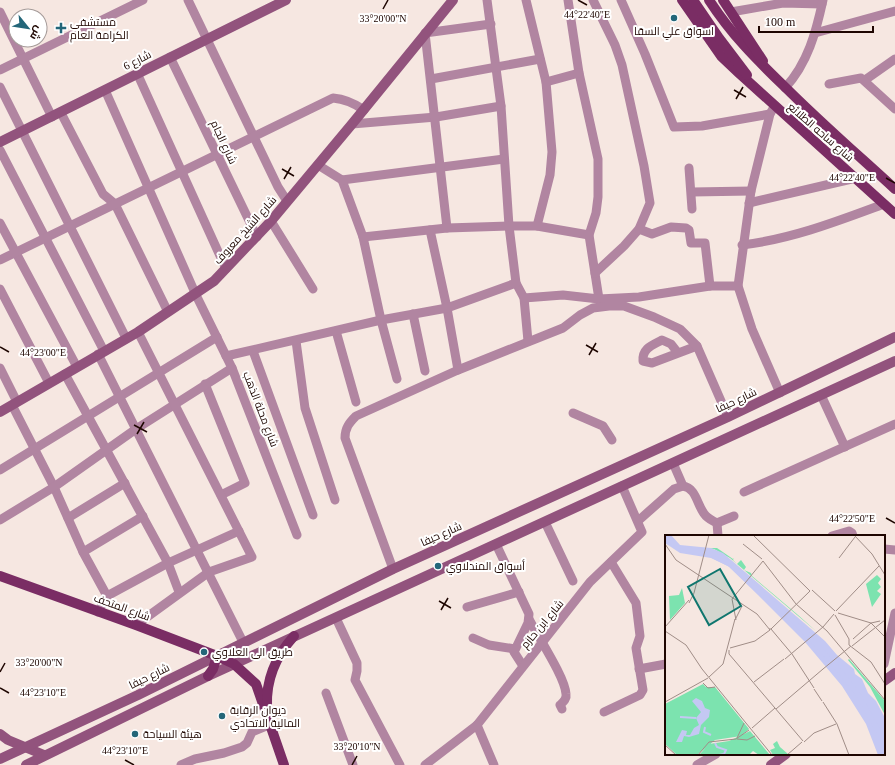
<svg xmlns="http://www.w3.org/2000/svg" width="895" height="765" font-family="'Times New Roman',Cairo,serif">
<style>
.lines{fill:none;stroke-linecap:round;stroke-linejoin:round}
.street{stroke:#b185a1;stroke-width:9}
.secondary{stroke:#92537d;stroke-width:10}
.primary{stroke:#7a2d64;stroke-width:10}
.ticks{fill:none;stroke:#1e0601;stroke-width:1.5}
.poi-dot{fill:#236679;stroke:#fff;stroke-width:1.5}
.labels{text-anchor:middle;stroke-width:4;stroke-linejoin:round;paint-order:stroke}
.poi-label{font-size:11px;fill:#1e0601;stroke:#fff;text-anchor:start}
.street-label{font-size:11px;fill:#1e0601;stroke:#fff}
.inset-river{fill:none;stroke:#c4c8f3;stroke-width:2}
.inset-road{fill:none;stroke:#a08d87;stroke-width:1}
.view{fill:#0f766e;fill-opacity:0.15;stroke:#0f766e;stroke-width:2}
.inset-edge{fill:none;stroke:#1e0601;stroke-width:2}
.ticks-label{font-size:10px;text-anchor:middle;fill:#1e0601;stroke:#fff;stroke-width:4;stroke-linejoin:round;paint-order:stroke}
</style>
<rect width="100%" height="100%" fill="#f6e7e1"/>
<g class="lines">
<g class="street">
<path d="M188 0 278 187 287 201"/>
<path d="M487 0 501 106 509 226 516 283 524 298 528 341"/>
<path d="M526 0 546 82 552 152 550 175 537 226"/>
<path d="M568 0 579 73 598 159V197L596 213 589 235 599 299"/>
<path d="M593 0 615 45 622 65 644 166 650 203 639 229 624 246 595 273"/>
<path d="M621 0 645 54 674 127 702 126 770 114"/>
<path d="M0 12 52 117"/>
<path d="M731 12 783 3 822 4"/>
<path d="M815 33 895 11"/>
<path d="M170 57 257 237"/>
<path d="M0 70 143 0"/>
<path d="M137 73 226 269"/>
<path d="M431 79 540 59"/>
<path d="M865 80 895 59"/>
<path d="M546 82 579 73"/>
<path d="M829 84 861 78 895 109"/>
<path d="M0 87 126 338"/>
<path d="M785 88C808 63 816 32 823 0"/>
<path d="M105 90 196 295 232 368 297 535"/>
<path d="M774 107 770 114 751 191 738 286 752 329 780 393"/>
<path d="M61 113 103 194 115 204 168 312"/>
<path d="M352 124 436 117 501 106"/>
<path d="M0 150 104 351"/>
<path d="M318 165 342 180 363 237 381 320 397 379"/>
<path d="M689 168 692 209"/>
<path d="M342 180 504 159"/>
<path d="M692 192 751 191"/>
<path d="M749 203 856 178"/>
<path d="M271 221 313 289"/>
<path d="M0 223 77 367"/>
<path d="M447 228 425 33 491 24"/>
<path d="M639 229 652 234 671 227 686 228 689 230 691 243H705L710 286"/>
<path d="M430 230 447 308 458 370"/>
<path d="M363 237 447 228 509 226H537L589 235"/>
<path d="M742 245C792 239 838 221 884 204"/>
<path d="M0 260 333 98C345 99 354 103 364 110"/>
<path d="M0 289 49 383"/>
<path d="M524 298 563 295 599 299 639 297 710 286H738"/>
<path d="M413 314 425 371"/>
<path d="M336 331 356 402"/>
<path d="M296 341 305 408 335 500"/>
<path d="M253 351 313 515"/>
<path d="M678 353 671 344 662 340C653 345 642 348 643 361L652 363 697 346"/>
<path d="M98 354 243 642"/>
<path d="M226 356 381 320 447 308 516 283"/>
<path d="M0 368 17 402"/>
<path d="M65 374 168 563 179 592"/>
<path d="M205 384 245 483 221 495"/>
<path d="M821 395 845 447"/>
<path d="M12 405 54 487 83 552 107 596"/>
<path d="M573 413 603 426 612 440"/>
<path d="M673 463 683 486"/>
<path d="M0 470 217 337"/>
<path d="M744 492 895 424"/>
<path d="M68 518 125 483"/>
<path d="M0 520 54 487 136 429 232 368"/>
<path d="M638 521 674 489 683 486C697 488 697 507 706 516 709 519 713 521 717 523L734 516"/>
<path d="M545 522 573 581"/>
<path d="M717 523 718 536"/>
<path d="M832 536 849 531 852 533 853 536"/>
<path d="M496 544 529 614 528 623 514 652 523 666"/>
<path d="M884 549 895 550"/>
<path d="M83 552 143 516"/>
<path d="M393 569 345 438C345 428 349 423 356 416L458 370 563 328 580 315 593 308 609 306H624L654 317 680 329 697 346 728 417"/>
<path d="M467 607 519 592"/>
<path d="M98 612 107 596 168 563 239 531"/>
<path d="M336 618 357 663V671L355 680 400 765"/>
<path d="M529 619C538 637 565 677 566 694 567 699 563 702 560 705L562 709"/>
<path d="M136 625 209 572 252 557 138 332"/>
<path d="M473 638 489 645 515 649"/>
<path d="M884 664 895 613"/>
<path d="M639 669 666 664"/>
<path d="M326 693 353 765"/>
<path d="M604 712 640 695 643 690 636 648 640 636 636 603 611 562"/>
<path d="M477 725 494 765"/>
<path d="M181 765 195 759 224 753 242 747 247 743 252 732 271 724"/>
<path d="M425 765 477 725 590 582 642 532 622 486"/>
<path d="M697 765 716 754"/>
</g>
<g class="secondary">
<path d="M0 142 286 0"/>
<path d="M0 412 138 332 214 281 271 221 352 124 453 0"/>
<path d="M884 681 895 673"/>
<path d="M0 734 8 740 44 755"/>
<path d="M0 759 138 695 393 569 728 417 895 337"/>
<path d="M26 765 208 676 895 361"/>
<path d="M771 765 786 754"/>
</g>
<g class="primary">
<path d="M682 0 721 56 740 74 895 214"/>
<path d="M693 0 719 38 747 75"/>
<path d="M709 0C731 34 756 59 785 87 820 122 858 155 895 189"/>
<path d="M723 0 763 61"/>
<path d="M0 576 136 625 217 656 234 664 256 684 284 765"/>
<path d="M208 676 213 669 217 656"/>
<path d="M267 706C266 679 276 656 294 636"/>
</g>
</g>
<path class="ticks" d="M578 0 587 5M383 9 388 0M734 90 746 97M736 99 743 87M282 169 294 176M886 178 895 183M284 179 291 167M586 345 598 352M0 347 9 352M589 355 596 343M134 425 147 432M137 434 144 422M886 518 895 523M439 601 451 608M441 610 448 598M0 672 5 663M0 688 9 693M125 760 134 765M352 765 357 756"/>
<g class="poi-dot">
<circle cx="674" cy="18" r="4"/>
<path d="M59 22h4v4h4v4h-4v4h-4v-4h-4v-4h4z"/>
<circle cx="438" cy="566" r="4"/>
<circle cx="204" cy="652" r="4"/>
<circle cx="222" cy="716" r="4"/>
<circle cx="135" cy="734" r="4"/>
</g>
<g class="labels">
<g class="poi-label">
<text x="70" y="26">مستشفى<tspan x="70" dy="13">الكرامة العام</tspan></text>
<text x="674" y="35" text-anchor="middle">اسواق علي السقا</text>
<text x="446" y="570">أسواق المندلاوي</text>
<text x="212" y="656">طريق الى العلاوي</text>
<text x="230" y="714">ديوان الرقابة<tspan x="230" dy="13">المالية الاتحادي</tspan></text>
<text x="143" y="738">هيئة السياحة</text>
</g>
<g class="street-label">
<text transform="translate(137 60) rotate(-27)" y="4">شارع 6</text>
<text transform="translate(821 132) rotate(41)" y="4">شارع ساحه الطلائع</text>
<text transform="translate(224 142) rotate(65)" y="4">شارع الجام</text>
<text transform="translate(245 230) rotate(-48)" y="4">شارع الشيخ معروف</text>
<text transform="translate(736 400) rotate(-25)" y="4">شارع حيفا</text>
<text transform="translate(261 409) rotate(69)" y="4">شارع محلة الذهب</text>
<text transform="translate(441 534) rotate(-24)" y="4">شارع حيفا</text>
<text transform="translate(122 607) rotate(20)" y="4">شارع المتحف</text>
<text transform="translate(542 624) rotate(-50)" y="4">شارع ابن حازم</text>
<text transform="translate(149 676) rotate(-26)" y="4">شارع حيفا</text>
</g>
</g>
<g transform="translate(665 535)">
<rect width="220" height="220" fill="#f6e7e1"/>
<path d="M41 13H52L68 24 69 23 68 25 72 29 76 25 81 32 79 35 86 38 87 41 133 80 152 97 65 23 49 14ZM212 40 216 44 213 48 216 52 212 56 216 59 207 72 201 49ZM17 53 20 68 5 85 4 61 14 60ZM184 124 220 166V180L205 152 183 125ZM38 149 41 152H50L84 194 76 201 50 205 32 220H12L0 209V169ZM85 196 105 220H94L88 216 84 220H34L44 209 64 206ZM112 206 115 212 123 219 108 220 105 215 110 213 108 209Z" fill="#7ce3af"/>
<path d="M0 0H6L15 10 46 13 58 18 160 106 172 120 189 134 190 139 197 144 203 158 211 166 220 183V220H213L201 189 177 151 140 107 93 60 63 31 46 23 15 18 0 8ZM31 163 37 166 40 173 45 175 44 182 36 190 34 199 24 202 19 201 17 207H11L17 195 22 196 21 200H25L29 193 34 190 31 183 36 177 27 166Z" fill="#c4c8f3"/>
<path class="inset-river" d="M0 0 14 14 37 17M1 0 15 13 38 16M2 0 15 12 38 15M0 1 14 15 37 18M0 3 14 15 38 19M41 16 57 22 74 34M41 17 56 22 79 39M40 18 65 30 81 44M40 18 66 29 81 43M41 19 65 31 80 45M83 46 119 79M83 46 120 78M85 46 121 78M82 47 119 79M122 80 144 102M123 80 146 101M121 81 143 103M122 81 144 102M147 104 166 125M148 104 167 125M145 105 165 126M146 105 166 126M168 127 193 158 220 208M170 127 194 158 220 205M168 128 193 159 220 210M167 129 192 160 220 212M15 182 31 183M40 192 39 197 46 200M50 208 52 212 61 215 59 219 54 220"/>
<path class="inset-road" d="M88 0 145 56M189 0 207 19 220 40M0 9 11 25 92 79 105 95V93M78 9 97 24M174 23 190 2M98 26 131 69 162 96 220 165M147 55 170 76M67 64 98 26M67 64 71 85M24 68 29 58 44 0M171 76 214 31M173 78 206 88 220 102M170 80 184 104V110L206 127 220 149M70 85 77 71M0 92 24 65M106 94 127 119 149 153M106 94 145 56M0 96 21 110 37 134 107 220M188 104 206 88 215 86M187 111 220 85M65 113 90 106 105 95M64 115V119L138 206M120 124 158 92 169 79M158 134 186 111M44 142 58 129 70 84M89 147 119 124M38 148 43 153 50 152M149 154 157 166M0 167 43 143M158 167 172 189M111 174 158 134M172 189 184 220M87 193 110 173M149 198 171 189M72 203 79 188M72 204 82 205 90 201M139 207 149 198M0 210 11 220M33 220 44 207 71 204 84 195M122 220 137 207"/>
<path class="view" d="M55 34 76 71 44 90 23 52Z"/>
<rect width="220" height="220" class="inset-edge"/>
</g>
<g class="ticks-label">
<text x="587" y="18">44°22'40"E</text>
<text x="383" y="22">33°20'00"N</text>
<text x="852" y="181">44°22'40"E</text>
<text x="43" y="356">44°23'00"E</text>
<text x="852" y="522">44°22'50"E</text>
<text x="39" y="666">33°20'00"N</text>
<text x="43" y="696">44°23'10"E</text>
<text x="357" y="750">33°20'10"N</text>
<text x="125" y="754">44°23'10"E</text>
</g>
<g transform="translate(28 28) rotate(120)"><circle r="19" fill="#ffffff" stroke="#a59b99"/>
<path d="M0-3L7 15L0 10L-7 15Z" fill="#236679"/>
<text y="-6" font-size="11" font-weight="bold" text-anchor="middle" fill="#1e0601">ش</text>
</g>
<path d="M759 26v6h114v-6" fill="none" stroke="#1e0601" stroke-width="2"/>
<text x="765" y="26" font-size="12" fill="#1e0601" stroke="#ffffff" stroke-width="3" paint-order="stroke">100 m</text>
</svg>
